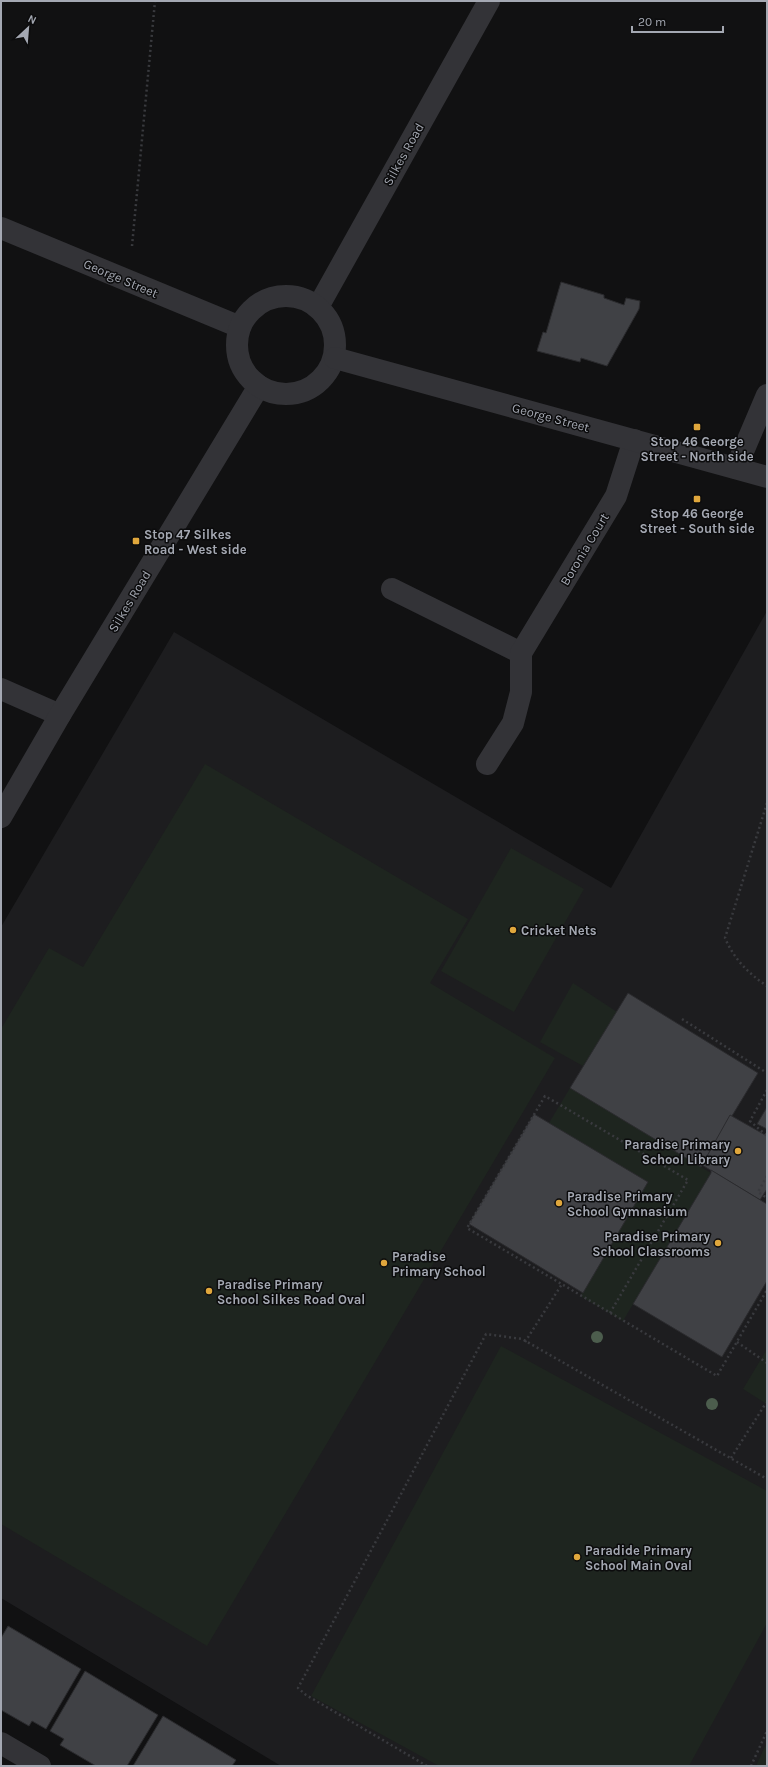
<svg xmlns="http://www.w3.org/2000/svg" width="768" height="1767" font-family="Karla,sans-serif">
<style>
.built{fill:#1d1d1f}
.green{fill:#1e251f}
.building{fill:#404145;stroke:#2b2b2e}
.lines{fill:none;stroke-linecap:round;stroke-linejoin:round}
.path{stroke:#393a3e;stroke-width:2.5;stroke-dasharray:2 3;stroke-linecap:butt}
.minor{stroke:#333337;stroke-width:22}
.tertiary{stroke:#333337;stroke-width:22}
.tree{fill:#4c5d4d}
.poi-dot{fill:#e0a73c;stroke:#0c0c0d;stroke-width:1.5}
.labels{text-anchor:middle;stroke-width:3;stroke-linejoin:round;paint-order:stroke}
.street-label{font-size:13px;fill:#a4a8b2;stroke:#0c0c0d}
.poi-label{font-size:13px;font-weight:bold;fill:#a4a8b2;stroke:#0c0c0d;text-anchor:start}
</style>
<rect width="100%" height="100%" fill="#111112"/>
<path class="built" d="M767 611V1766H281L1 1598V927L174 632 611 888Z"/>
<g class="green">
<path d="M205 764 468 919 430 983 555 1058 207 1646 1 1524V1029L49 948 83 967Z"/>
<path d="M511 848 584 889 514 1012 441 971Z"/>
<path d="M573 983 617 1012 583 1066 540 1042Z"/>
<path d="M570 1088 711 1173 623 1321 580 1296 648 1182 549 1123Z"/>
<path d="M501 1346 767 1491V1623L689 1766H439L311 1696Z"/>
<path d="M767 1349V1404L743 1389Z"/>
<path d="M767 1742V1766H756Z"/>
</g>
<g class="building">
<path d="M561 282 604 295V298L624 305 626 298 640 301 639 309 607 366 581 358 580 362 537 351 543 332 546 333Z"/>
<path d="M628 993 758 1073 701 1167 570 1088Z"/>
<path d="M767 1107V1129L757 1124Z"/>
<path d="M534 1114 648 1182 583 1293 469 1224Z"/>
<path d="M730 1115 767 1136V1189L760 1200 702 1165Z"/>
<path d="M711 1170 767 1204V1281L722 1357 633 1304 711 1173Z"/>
<path d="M8 1626 81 1669 46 1729 32 1721 29 1726 1 1710V1638Z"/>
<path d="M85 1671 158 1715 127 1766H96L60 1745 64 1739 50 1731Z"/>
<path d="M163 1716 236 1760 232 1766H133Z"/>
</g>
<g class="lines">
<g class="path">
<path d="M132 246 155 1"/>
<path d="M767 803 725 938C734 959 748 973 767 986"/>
<path d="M682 1019 767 1073"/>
<path d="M767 1090 750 1121 767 1136"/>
<path d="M767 1176 758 1192 767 1198"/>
<path d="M610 1313 688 1180 545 1096 467 1228 717 1376 767 1290"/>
<path d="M525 1342 562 1284"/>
<path d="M737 1342 767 1363"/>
<path d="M731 1458 766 1403"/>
<path d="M427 1766 306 1695 298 1688 486 1334 522 1339 767 1479"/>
<path d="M751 1766 767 1731"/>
</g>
<g class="minor">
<path d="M318 307 489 1"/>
<path d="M736 468 767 395"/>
<path d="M392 589 521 653"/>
<path d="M1 689 60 715"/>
<path d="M487 764 513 723 521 692V653L616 496 634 440"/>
<path d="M1 817 60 715 259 386"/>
<path d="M1 1743 40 1766"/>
</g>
<g class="tertiary">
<path d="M1 228 240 327"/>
<circle cx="286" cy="345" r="49"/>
<path d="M335 358 767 477"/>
</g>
</g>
<g class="tree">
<circle cx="597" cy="1337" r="6"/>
<circle cx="712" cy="1404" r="6"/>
</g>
<g class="poi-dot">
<rect x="693" y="423" width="8" height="8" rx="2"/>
<rect x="693" y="495" width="8" height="8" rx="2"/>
<rect x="132" y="537" width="8" height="8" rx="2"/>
<circle cx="513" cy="930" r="4"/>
<circle cx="738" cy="1151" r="4"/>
<circle cx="559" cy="1203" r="4"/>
<circle cx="718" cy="1243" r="4"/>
<circle cx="384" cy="1263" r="4"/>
<circle cx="209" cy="1291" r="4"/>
<circle cx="577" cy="1557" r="4"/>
</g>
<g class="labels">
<g class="street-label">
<text transform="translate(403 154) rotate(-61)" y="5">Silkes Road</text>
<text transform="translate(121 278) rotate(23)" y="5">George Street</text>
<text transform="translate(551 417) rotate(15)" y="5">George Street</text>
<text transform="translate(584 549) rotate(-59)" y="5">Boronia Court</text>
<text transform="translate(129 601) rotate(-59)" y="5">Silkes Road</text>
</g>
<g class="poi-label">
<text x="697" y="446" text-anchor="middle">Stop 46 George<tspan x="697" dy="15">Street - North side</tspan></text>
<text x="697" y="518" text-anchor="middle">Stop 46 George<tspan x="697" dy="15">Street - South side</tspan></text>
<text x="144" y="539">Stop 47 Silkes<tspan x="144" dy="15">Road - West side</tspan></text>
<text x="521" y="935">Cricket Nets</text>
<text x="730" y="1149" text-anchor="end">Paradise Primary<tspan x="730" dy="15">School Library</tspan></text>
<text x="567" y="1201">Paradise Primary<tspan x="567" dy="15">School Gymnasium</tspan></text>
<text x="710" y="1241" text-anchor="end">Paradise Primary<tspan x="710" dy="15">School Classrooms</tspan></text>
<text x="392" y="1261">Paradise<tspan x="392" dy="15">Primary School</tspan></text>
<text x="217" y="1289">Paradise Primary<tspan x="217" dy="15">School Silkes Road Oval</tspan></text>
<text x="585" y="1555">Paradide Primary<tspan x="585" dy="15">School Main Oval</tspan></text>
</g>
</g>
<rect width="768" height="1767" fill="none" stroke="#a4a8b2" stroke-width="4"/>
<g transform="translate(28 28) rotate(26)" stroke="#0c0c0d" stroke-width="3" paint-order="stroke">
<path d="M0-3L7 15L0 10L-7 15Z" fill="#a4a8b2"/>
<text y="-6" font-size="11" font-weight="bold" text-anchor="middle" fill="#a4a8b2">N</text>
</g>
<path d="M632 26v6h91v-6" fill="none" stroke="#a4a8b2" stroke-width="2"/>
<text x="638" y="26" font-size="12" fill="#a4a8b2" stroke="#0c0c0d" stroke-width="3" paint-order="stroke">20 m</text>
</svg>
